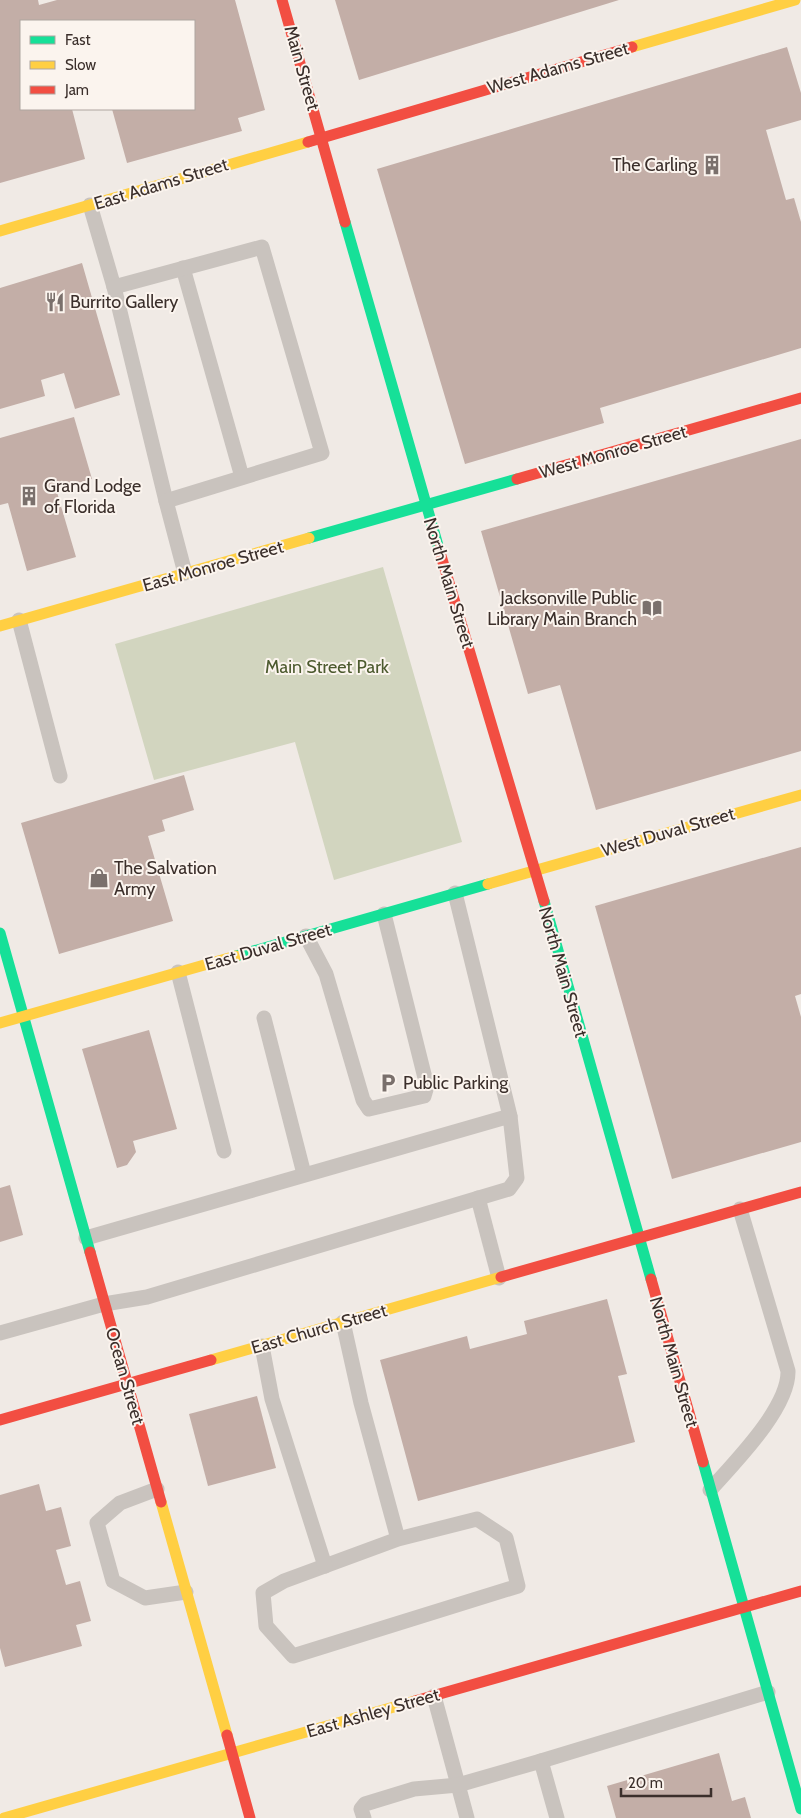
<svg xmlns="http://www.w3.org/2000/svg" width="801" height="1818" font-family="Cabin,sans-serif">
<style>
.green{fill:#d2d5bf}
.building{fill:#c3aea7}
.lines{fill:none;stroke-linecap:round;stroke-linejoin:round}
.lane{stroke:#c9c3be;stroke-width:15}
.fast{stroke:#16e098;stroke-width:11}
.slow{stroke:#ffcf43;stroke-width:11}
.jam{stroke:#f24e42;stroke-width:11}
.labels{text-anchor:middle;stroke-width:4;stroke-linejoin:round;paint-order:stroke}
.street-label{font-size:18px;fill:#3b2f2b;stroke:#fbf4ee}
.poi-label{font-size:18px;fill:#3b2f2b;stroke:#fbf4ee;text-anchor:start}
.park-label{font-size:18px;fill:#4c5a2e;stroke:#fbf4ee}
</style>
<rect width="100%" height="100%" fill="#f0eae5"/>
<path class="green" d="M383 567 462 842 334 880 295 742 154 780 115 644Z"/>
<g class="building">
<path d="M0 0H38L39 5 57 0H235L265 110 238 118 242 131 127 163 112 109H194V21H21V109H72L85 159 0 183Z"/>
<path d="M335 0H619L359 80Z"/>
<path d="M787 47 801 93V120L766 130 786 200 794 198 801 222V348L600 408 604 423 465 464 377 169Z"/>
<path d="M82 263 120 395 75 409 64 373 41 380 45 396 0 409V288Z"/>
<path d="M74 417 92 479 56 489 76 557 27 571 8 503 0 505V438Z"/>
<path d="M801 439V751L596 810 560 685 528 694 481 531Z"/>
<path d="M184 775 194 810 162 820 165 831 148 836 173 921 59 954 21 823Z"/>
<path d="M801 847V994L795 996 801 1017V1142L672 1179 595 906Z"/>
<path d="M149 1030 177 1129 133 1141 136 1152 127 1165 117 1168 82 1049Z"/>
<path d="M10 1185 23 1235 0 1242V1188Z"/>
<path d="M607 1299 627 1374 618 1376 635 1442 418 1501 380 1360 467 1336 470 1349 527 1334 524 1321Z"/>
<path d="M257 1396 276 1468 208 1486 189 1414Z"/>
<path d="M39 1484 46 1511 61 1507 71 1546 56 1550 66 1585 80 1581 91 1621 76 1625 82 1646 5 1667 0 1648V1495Z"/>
<path d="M719 1753 732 1801 745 1797 751 1818H616L607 1786Z"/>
</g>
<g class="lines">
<g class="lane">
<path d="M90 205 114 287 166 501"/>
<path d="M183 268 242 477"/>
<path d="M114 287 262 247 322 453 166 501 185 573"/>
<path d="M19 620 60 776"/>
<path d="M455 893 510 1116"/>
<path d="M306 936 326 974 363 1100 369 1109 424 1096 427 1086 384 914"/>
<path d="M178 972 224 1151"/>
<path d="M264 1018 304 1174"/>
<path d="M478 1198 499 1278"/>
<path d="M343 1322 361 1403 398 1539 477 1519 506 1538 518 1586 293 1656 266 1626 263 1593 284 1581 398 1539"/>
<path d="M0 1333 104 1304 147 1297 509 1189 517 1178 510 1116 86 1238"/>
<path d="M262 1346 272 1399 325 1566"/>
<path d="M157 1489 120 1503 97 1523 113 1581 145 1598 186 1592"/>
<path d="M710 1490C734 1463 789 1408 788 1371L740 1209"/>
<path d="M434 1696 467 1818"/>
<path d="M541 1761 768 1692"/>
<path d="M364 1818 361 1809 365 1804 414 1789 458 1785 541 1761 557 1818"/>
</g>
<g class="fast">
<path d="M345 222 439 549"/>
<path d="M309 538 517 479"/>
<path d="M544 901 651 1279"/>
<path d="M0 933 90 1252"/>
<path d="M236 956 488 884"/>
<path d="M703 1462 801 1809"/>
</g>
<g class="slow">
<path d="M632 47 795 0"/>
<path d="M0 231 308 142"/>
<path d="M0 626 309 538"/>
<path d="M488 884 801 795"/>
<path d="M0 1023 236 956"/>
<path d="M211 1360 501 1277"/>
<path d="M161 1502 227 1735"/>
<path d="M4 1818 415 1701"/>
</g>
<g class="jam">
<path d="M282 0 345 222"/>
<path d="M308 142 632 47"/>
<path d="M517 479 801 398"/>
<path d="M439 549 544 901"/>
<path d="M90 1252 161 1502"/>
<path d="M501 1277 801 1192"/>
<path d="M651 1279 703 1462"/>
<path d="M0 1420 211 1360"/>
<path d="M415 1701 801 1591"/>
<path d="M227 1735 250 1818"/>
</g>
</g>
<defs>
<symbol id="building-bare" viewBox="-9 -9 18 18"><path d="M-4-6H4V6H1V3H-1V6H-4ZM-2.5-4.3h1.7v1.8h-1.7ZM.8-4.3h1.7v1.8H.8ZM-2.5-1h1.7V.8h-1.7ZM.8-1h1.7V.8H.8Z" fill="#7a706c" stroke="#fbf4ee" stroke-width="2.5" paint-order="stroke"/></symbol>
<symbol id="restaurant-bare" viewBox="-9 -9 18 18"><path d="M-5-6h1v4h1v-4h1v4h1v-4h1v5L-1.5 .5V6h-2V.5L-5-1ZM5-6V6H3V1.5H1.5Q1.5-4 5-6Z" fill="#7a706c" stroke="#fbf4ee" stroke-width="2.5" paint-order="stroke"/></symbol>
<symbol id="library-bare" viewBox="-9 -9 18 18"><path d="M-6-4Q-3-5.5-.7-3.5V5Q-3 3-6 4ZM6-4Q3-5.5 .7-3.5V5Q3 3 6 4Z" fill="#7a706c" stroke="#fbf4ee" stroke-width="2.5" paint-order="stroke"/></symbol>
<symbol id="shop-bare" viewBox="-9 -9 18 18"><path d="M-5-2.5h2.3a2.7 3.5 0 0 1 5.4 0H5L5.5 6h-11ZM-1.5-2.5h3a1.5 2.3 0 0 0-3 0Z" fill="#7a706c" stroke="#fbf4ee" stroke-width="2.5" paint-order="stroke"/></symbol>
<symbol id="parking-bare" viewBox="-9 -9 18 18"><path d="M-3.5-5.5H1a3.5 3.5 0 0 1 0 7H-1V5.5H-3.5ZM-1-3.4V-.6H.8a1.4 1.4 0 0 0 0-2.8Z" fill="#7a706c" stroke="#fbf4ee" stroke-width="2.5" paint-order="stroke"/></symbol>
</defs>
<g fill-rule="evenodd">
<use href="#building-bare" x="698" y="151" width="28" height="28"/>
<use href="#restaurant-bare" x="41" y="288" width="28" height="28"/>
<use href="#building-bare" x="15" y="482" width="28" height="28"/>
<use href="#library-bare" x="638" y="594" width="28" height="28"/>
<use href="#shop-bare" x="85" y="864" width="28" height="28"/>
<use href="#parking-bare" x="374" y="1069" width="28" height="28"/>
</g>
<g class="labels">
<g class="street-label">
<text transform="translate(302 68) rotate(74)" y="6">Main Street</text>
<text transform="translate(558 68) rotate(-16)" y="6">West Adams Street</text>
<text transform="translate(161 184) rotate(-17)" y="6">East Adams Street</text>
<text transform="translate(613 452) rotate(-16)" y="6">West Monroe Street</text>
<text transform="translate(213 566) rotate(-16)" y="6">East Monroe Street</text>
<text transform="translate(449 583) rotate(73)" y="6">North Main Street</text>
<text transform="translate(668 832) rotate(-16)" y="6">West Duval Street</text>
<text transform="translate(268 947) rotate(-16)" y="6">East Duval Street</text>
<text transform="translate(563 972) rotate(74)" y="6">North Main Street</text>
<text transform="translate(319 1329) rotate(-16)" y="6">East Church Street</text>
<text transform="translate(674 1362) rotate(74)" y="6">North Main Street</text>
<text transform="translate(125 1376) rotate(74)" y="6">Ocean Street</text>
<text transform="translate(373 1713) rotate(-16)" y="6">East Ashley Street</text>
</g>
<g class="poi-label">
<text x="697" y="171" text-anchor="end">The Carling</text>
<text x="70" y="308">Burrito Gallery</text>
<text x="44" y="492">Grand Lodge<tspan x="44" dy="21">of Florida</tspan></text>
<text x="637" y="604" text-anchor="end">Jacksonville Public<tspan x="637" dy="21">Library Main Branch</tspan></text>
<text x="114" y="874">The Salvation<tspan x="114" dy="21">Army</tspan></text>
<text x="403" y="1089">Public Parking</text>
</g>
<g class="park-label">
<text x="327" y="673">Main Street Park</text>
</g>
</g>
<rect x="20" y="20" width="175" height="90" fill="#fbf4ee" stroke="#aea5a0"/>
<rect x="30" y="36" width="25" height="8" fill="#16e098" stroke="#aea5a0"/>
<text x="65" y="45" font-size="15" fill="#3b2f2b">Fast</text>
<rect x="30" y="61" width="25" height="8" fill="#ffcf43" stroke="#aea5a0"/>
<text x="65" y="70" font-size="15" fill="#3b2f2b">Slow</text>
<rect x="30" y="86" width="25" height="8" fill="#f24e42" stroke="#aea5a0"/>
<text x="65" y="95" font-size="15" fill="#3b2f2b">Jam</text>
<path d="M621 1788v8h90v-8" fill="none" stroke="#3b2f2b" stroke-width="2.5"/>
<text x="628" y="1788" font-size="15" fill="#3b2f2b" stroke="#fbf4ee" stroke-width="4" paint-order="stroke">20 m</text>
</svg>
